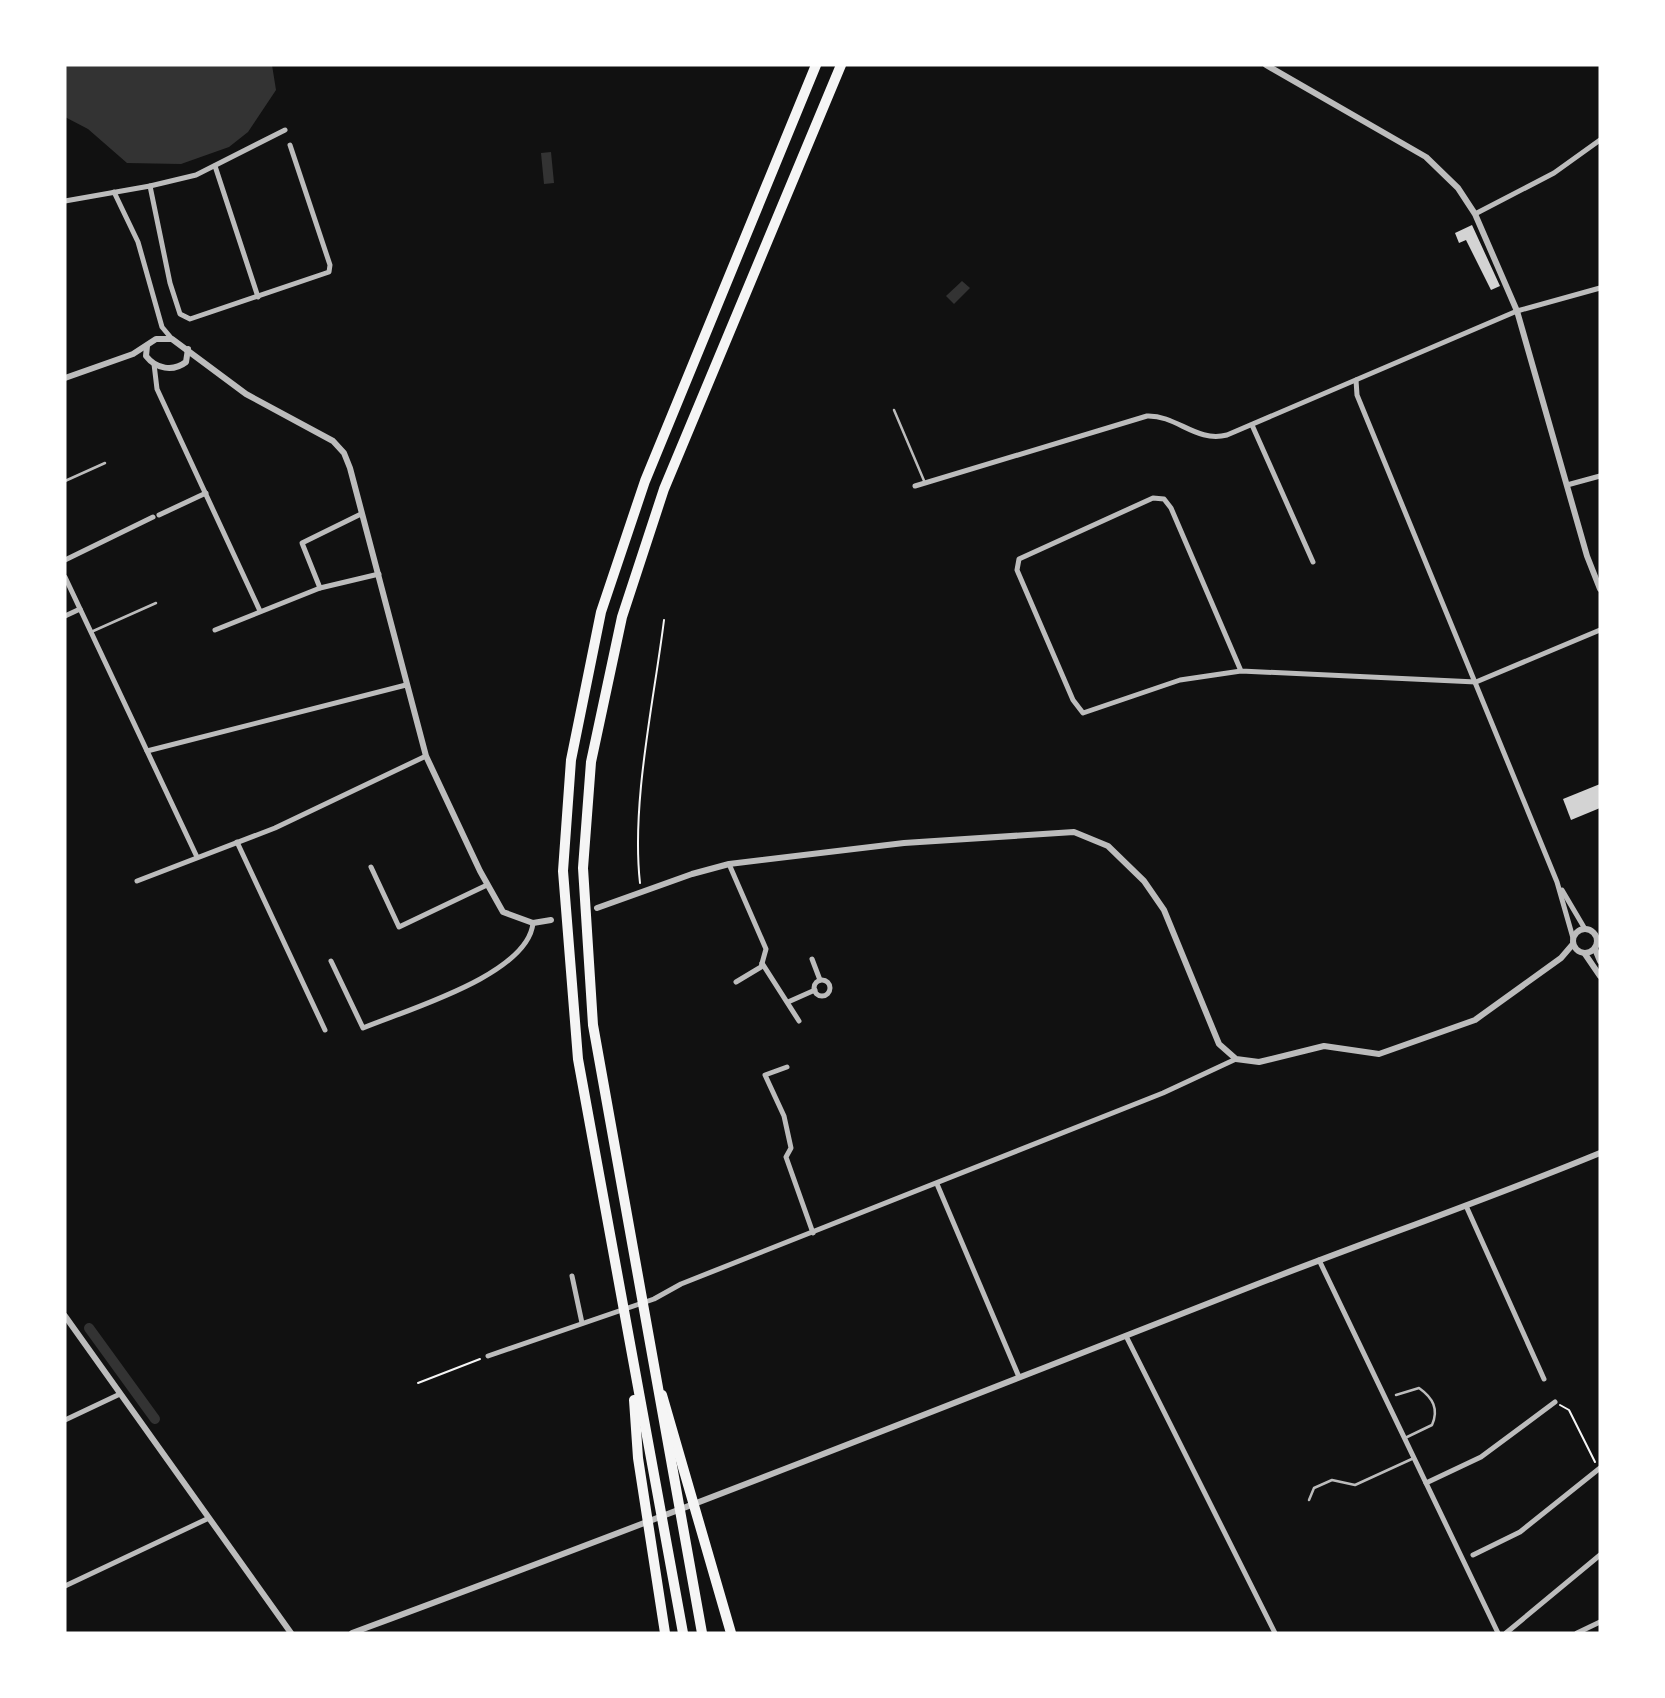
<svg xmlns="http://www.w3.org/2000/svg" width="1665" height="1698" font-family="'Archivo Narrow',sans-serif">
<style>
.water{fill:#333}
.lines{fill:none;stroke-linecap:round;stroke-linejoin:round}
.canal{stroke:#333;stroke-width:10}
.building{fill:#d3d3d3}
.path{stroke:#f5f5f5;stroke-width:2}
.service{stroke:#bcbcbc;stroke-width:2.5}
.minor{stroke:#bcbcbc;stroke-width:5}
.tertiary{stroke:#bcbcbc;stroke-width:6}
.motorway{stroke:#f5f5f5;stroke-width:10}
</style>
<rect width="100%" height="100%" fill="#111"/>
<g class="water">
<path d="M65 65H272L276 90 248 132 229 147 181 164 127 163 88 129 65 117Z"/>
<path d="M551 152 554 183 544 184 541 153Z"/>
<path d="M962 281 970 288 954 304 946 296Z"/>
</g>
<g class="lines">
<path class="canal" d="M89 1328 155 1419"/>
</g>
<g class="building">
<path d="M1472 225 1500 286 1491 290 1466 240 1459 243 1455 233Z"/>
<path d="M1600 784V808L1571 820 1563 799Z"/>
</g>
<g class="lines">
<g class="path">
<path d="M640 883C631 803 654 701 664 620"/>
<path d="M418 1383 480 1359"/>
<path d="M1560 1405 1569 1410 1595 1462"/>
</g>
<g class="service">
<path d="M894 410 925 483"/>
<path d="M65 481 105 463"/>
<path d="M91 632 156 603"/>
<path d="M1396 1395 1419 1388C1433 1398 1439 1409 1432 1425L1405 1438"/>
<path d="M1309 1500 1314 1488 1332 1480 1355 1485 1414 1458"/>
</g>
<g class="minor">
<path d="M215 166 258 297"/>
<path d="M150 186 196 175 285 130"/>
<path d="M114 192 138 242 162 327 172 339"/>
<path d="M65 201 150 186 170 283 180 314 190 319 329 272 330 265 290 145"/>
<path d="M1475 214 1554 173 1600 140"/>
<path d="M154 364 157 389 260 611"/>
<path d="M1356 380 1357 395 1557 882 1573 938"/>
<path d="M1252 425 1313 562"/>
<path d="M1567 485 1600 476"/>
<path d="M915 486 1147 416C1177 415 1196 443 1227 435L1517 311 1600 288"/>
<path d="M159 515 206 493"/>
<path d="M65 560 153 517"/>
<path d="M65 577 197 857"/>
<path d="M320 588 302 543 361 514"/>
<path d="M65 616 80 609"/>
<path d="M215 630 320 588 379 574"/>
<path d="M1241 671 1171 508 1164 499 1153 498 1019 559 1017 570 1073 700 1083 713 1180 680 1241 671 1476 682 1600 630"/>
<path d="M147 751 406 685"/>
<path d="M237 842 325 1030"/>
<path d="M729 864 766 949 761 967 736 982"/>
<path d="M371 867 399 927 487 885"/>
<path d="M137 881 275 828 426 756"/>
<path d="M1562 890 1585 929"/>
<path d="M812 959 820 980"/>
<path d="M331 961 363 1028C406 1010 528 975 533 923"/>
<path d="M762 963 799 1021"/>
<circle cx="822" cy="988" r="8"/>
<path d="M788 1002 815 990"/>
<path d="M787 1067 765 1075 784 1116 791 1148 786 1157 813 1233"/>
<path d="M937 1184 1019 1377"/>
<path d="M1467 1208 1544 1379"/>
<path d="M1319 1260 1498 1633"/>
<path d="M572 1276 582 1323"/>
<path d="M1126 1336 1275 1633"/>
<path d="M488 1356 654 1299 681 1284 1163 1093 1236 1059"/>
<path d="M65 1420 120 1394"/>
<path d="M1426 1483 1481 1457 1555 1402"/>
<path d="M1473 1555 1520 1532 1600 1468"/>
<path d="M65 1586 209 1518"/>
<path d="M1506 1633 1600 1555"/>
<path d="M1577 1633 1600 1622"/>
</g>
<g class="tertiary">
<path d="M1266 65 1426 157 1458 188 1475 214 1517 311 1587 556 1600 589"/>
<path d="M147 346 146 356C156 369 173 372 186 362L188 349"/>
<path d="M65 378 133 354 156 339H172L246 394 333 441 344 453 350 468 426 756 480 871 503 912 533 923 551 920"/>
<path d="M597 908 692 874 729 864 904 843 1074 832 1108 846 1144 881 1164 910 1219 1044 1236 1059 1259 1062 1324 1046 1379 1054 1475 1020 1561 958 1573 944"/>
<circle cx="1585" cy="941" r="12"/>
<path d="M1595 949 1600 961"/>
<path d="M1585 954 1600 976"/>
<path d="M65 1316 291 1633"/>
<path d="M352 1633C655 1521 955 1403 1255 1285 1370 1240 1486 1200 1600 1153"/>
</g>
<g class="motorway">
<path d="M662 1395 731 1633"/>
<path d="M634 1400 638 1458 665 1633"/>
<path d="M683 1633 578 1059 563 871 571 760 601 612 645 481 816 65"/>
<path d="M702 1633 593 1025 583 868 591 762 622 617 664 489 841 65"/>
</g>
</g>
<rect width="1665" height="1698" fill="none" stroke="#ffffff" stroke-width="133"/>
</svg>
